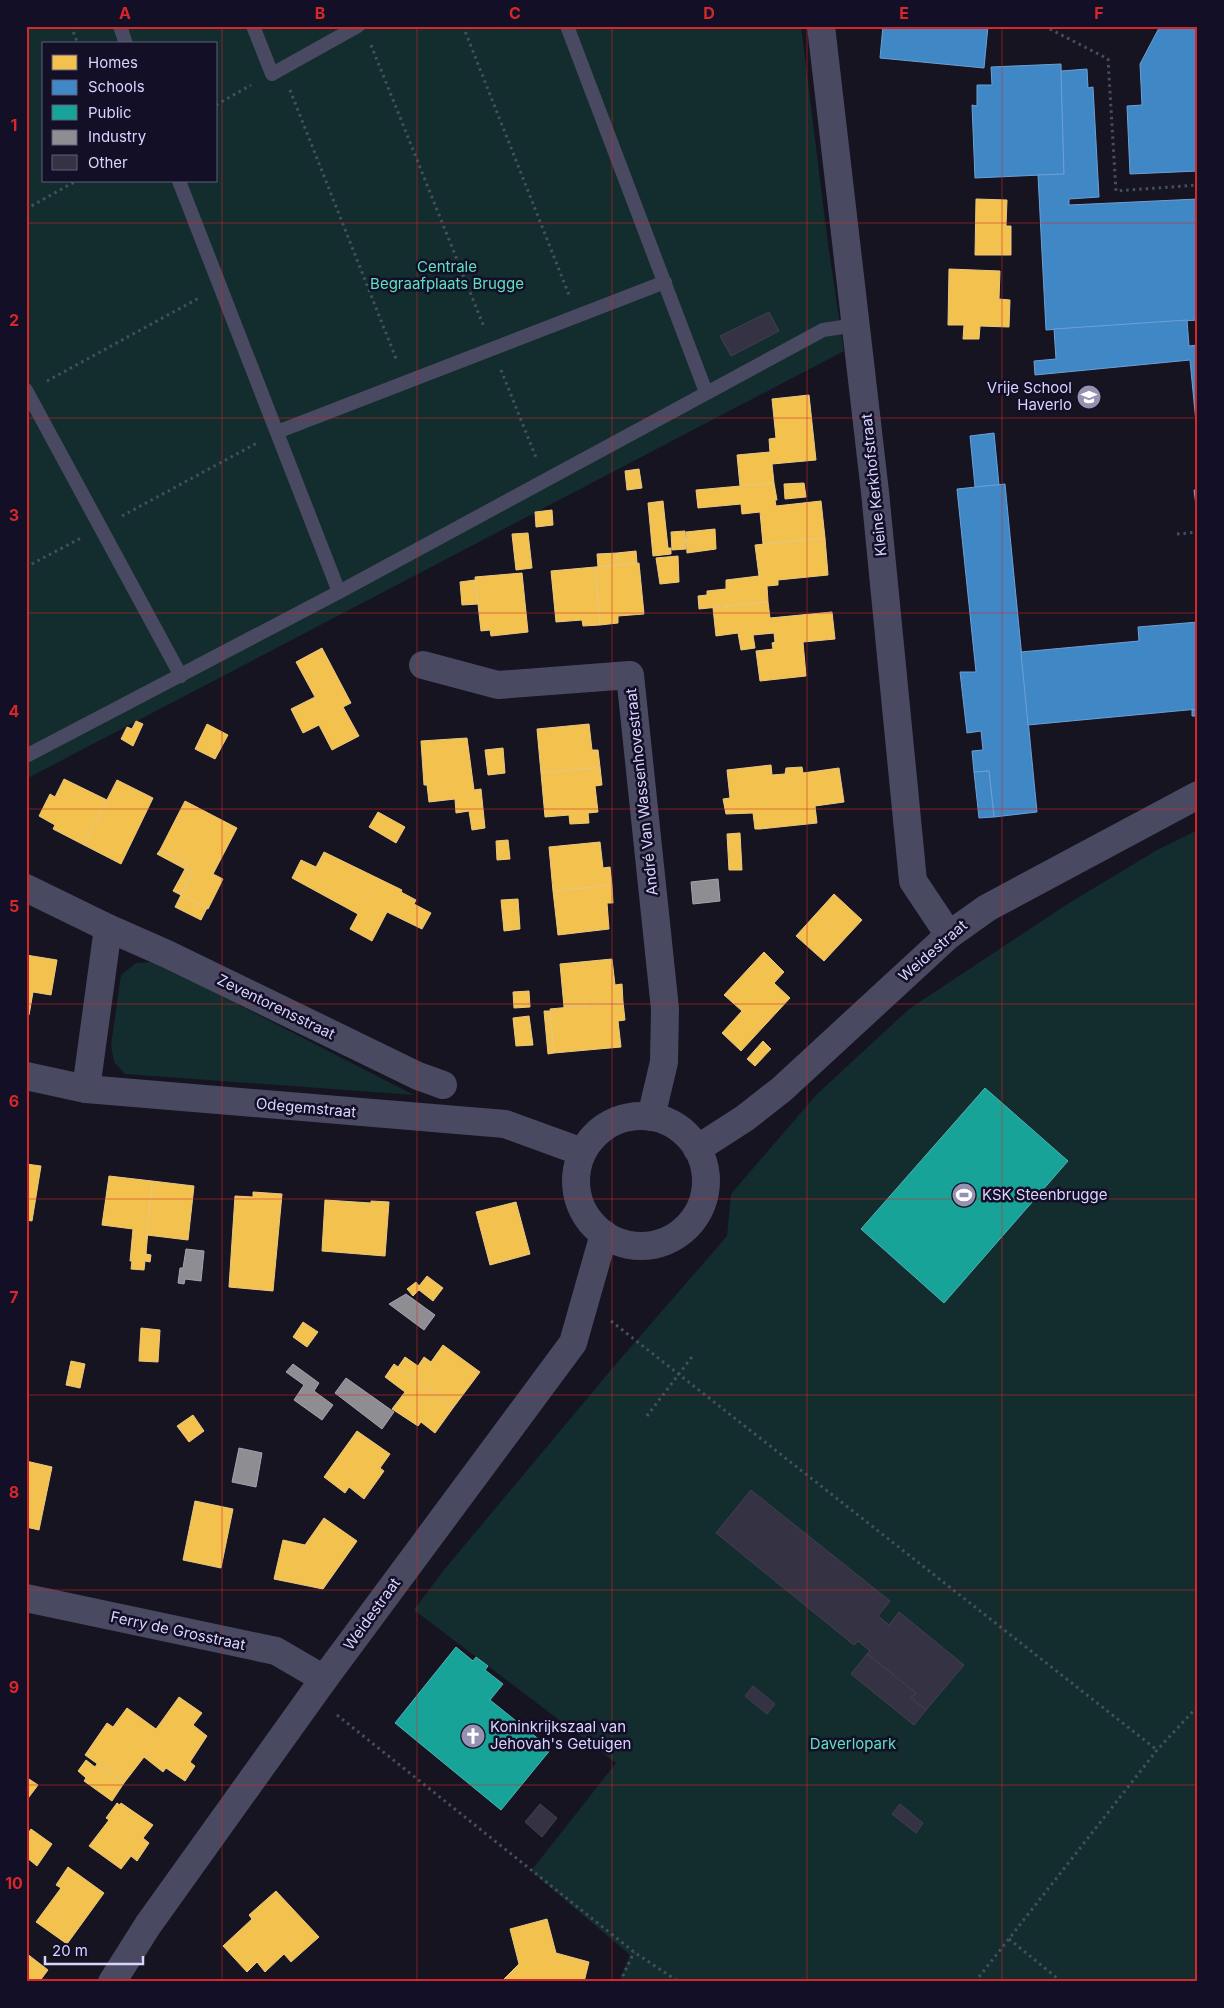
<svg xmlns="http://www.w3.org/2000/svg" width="1224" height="2008" font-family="Inter,sans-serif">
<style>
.green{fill:#132c2d;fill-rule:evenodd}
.homes{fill:#f2c14e;stroke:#eac783}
.schools{fill:#3f88c5;stroke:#6d9fd6}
.public{fill:#17a398;stroke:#51b2b7}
.industry{fill:#8d8d92;stroke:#a4a2b3}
.building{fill:#343243;stroke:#433f54}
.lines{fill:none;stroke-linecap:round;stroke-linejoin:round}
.path{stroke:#44505f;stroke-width:3;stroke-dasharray:2.5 4;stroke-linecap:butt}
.service{stroke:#4a4962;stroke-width:14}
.minor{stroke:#4a4962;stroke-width:28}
.grid{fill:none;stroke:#d62828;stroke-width:1;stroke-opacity:0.55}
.labels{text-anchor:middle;stroke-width:5;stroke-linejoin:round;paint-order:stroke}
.park-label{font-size:15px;fill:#5fe0c0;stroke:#130f26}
.poi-label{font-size:15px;fill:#d9d4ff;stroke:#130f26;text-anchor:start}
.street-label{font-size:15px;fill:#d9d4ff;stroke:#130f26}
.neatline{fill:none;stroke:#d62828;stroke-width:2}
.grid-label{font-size:16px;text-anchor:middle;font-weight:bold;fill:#d62828}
</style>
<rect width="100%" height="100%" fill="#161421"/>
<g class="green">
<path d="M26 26H801L828 244 844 351 26 779ZM44 44H216V181H44Z"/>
<path d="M1198 830V1982H619L630 1955 531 1871 616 1763 414 1610 443 1571 616 1364 727 1236 731 1194 816 1095 909 1009 1069 903 1157 850Z"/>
<path d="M155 962 414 1095 125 1074 114 1062 111 1045 121 975 136 963Z"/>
</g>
<g class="homes">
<path d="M976 199 1007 200 1006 226H1011V255H975Z"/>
<path d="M949 269 1000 271 999 299 1010 300 1009 327 980 326 979 339H963L964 325H948Z"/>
<path d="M809 395 816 460 772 464 774 483 740 486 737 455 770 452 769 439 776 438 772 399Z"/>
<path d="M639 469 642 488 627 490 625 471Z"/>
<path d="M774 483 777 500H775L776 506 821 501 825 538 763 544 760 512 742 514 741 504 698 508 696 490Z"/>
<path d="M804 483 806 497 785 499 784 484Z"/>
<path d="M663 501 668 548H671V554L653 556 648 503Z"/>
<path d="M552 510 553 525 536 527 535 512Z"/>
<path d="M715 529 716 549 687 553 686 532Z"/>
<path d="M685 531 686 549 672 550 671 532Z"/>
<path d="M528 533 532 568 516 570 512 534Z"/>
<path d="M825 538 828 575 778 580V585L767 586 768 602 699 609 698 596 707 595V591L726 589V580L759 576 755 545Z"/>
<path d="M636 551 637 563 618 565 617 553Z"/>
<path d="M617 553 618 565 598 567 597 554Z"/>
<path d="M678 556 679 582 660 584 656 558Z"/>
<path d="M639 563 644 614 618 616V623L600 625 595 567Z"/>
<path d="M595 567 600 625 583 626 582 620 556 622 551 571Z"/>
<path d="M522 573 528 632 491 636 490 630 481 631 475 577Z"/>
<path d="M475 580 478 604 462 605 460 582Z"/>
<path d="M768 602 770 618 832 612 835 639 803 642 806 676 760 681 756 651 773 649 772 643 775 642 774 633 753 635 755 648 741 650 738 633 716 636 713 608Z"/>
<path d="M322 648 351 703 343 707 359 736 332 750 319 725 303 733 291 709 315 697 296 662Z"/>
<path d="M136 721 143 724 133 746 121 739 127 727 132 729Z"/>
<path d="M207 724 228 735 215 759 195 749Z"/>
<path d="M589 724 592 750H598L600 767 541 773 537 729Z"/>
<path d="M467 738 474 790 481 789 485 828 472 830 469 811 456 813 455 799 429 802 427 785H424L421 741Z"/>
<path d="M503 748 505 773 488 775 485 750Z"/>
<path d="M771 765 772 775 785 774 786 768 802 767 803 773 839 768 844 802 815 806 817 823 760 829H755L753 813 726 814 723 799 730 798 727 770Z"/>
<path d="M600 767 602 785 595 786 598 812 588 813 589 823 570 824 569 815 545 817 541 773Z"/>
<path d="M64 779 107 800 84 845 53 829 55 825 39 816 50 794 55 797Z"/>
<path d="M117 780 153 798 121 864 84 845Z"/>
<path d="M185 801 237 828 213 874 223 879 208 909 181 895 192 872 185 869 187 864 160 850Z"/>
<path d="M378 812 405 827 396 843 369 827Z"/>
<path d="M740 833 742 870H729L727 834Z"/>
<path d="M508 840 510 859 497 860 496 841Z"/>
<path d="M600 842 603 868 610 867 612 885 553 891 549 847Z"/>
<path d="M160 850 187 864 185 869 157 854Z"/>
<path d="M324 852 402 890 401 892 416 900 414 904 431 913 422 929 387 912 372 941 350 929 358 914 292 878 301 860 316 867Z"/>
<path d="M185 869 192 872 181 895 173 891Z"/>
<path d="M612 885 613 903H607L609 929 558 935 553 891Z"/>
<path d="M834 894 862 920 824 961 796 936Z"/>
<path d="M181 895 207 908 201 920 175 907Z"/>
<path d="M518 899 520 929 504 931 501 900Z"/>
<path d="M764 952 784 972 774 983 790 998 741 1051 722 1033 742 1011 724 995Z"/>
<path d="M26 955 57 960 51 995 33 992 29 1015 26 1014Z"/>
<path d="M612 959 615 985 622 984 623 1002 564 1007 560 964Z"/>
<path d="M529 991 530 1007 514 1008 513 992Z"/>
<path d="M623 1002 625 1020 618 1021 621 1047 554 1053 550 1009Z"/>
<path d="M544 1011H550L554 1053 548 1054Z"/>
<path d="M529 1016 533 1045 516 1046 513 1018Z"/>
<path d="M763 1041 771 1049 755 1066 747 1059Z"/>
<path d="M26 1164 41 1166 32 1221 26 1220Z"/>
<path d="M109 1176 152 1181 146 1254 151 1255 150 1262 145 1261 144 1270 131 1269 132 1261H130L133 1229 102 1225Z"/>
<path d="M152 1181 194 1186 188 1240 147 1235Z"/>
<path d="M253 1192 282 1194 273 1291 229 1287 235 1196 253 1197Z"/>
<path d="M325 1200 371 1203V1201L389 1202 385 1256 322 1251Z"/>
<path d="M516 1202 530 1254 490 1265 476 1212Z"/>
<path d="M427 1276 443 1288 433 1301 419 1290 413 1296 407 1289 416 1282 419 1286Z"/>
<path d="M303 1322 318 1332 307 1347 293 1337Z"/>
<path d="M141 1328 160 1330 158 1362 139 1361Z"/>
<path d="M443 1345 480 1372 453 1408 398 1367 405 1357 418 1366 424 1357 431 1362Z"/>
<path d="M71 1361 85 1364 80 1388 66 1385Z"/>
<path d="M394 1364 453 1408 435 1433 421 1422 418 1426 392 1409 405 1392 385 1377Z"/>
<path d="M193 1415 204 1431 189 1442 177 1426Z"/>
<path d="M357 1431 390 1454 380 1468 384 1471 364 1499 349 1487 345 1493 324 1477Z"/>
<path d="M26 1461 52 1467 39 1530 26 1527Z"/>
<path d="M195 1501 233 1509 221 1568 183 1560Z"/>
<path d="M324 1518 357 1541 323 1589 274 1579 283 1540 305 1545Z"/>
<path d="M179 1697 202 1713 193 1725 207 1736 190 1762 195 1766 185 1781 166 1768 163 1772 144 1757 124 1783 85 1755 107 1723 113 1727 127 1708 156 1729Z"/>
<path d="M86 1760 95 1767 97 1764 124 1783 112 1801 84 1781 86 1778 78 1771Z"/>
<path d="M26 1777 38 1785 26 1801Z"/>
<path d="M117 1803 120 1805 121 1803 153 1825 143 1838 149 1843 137 1861 131 1856 121 1869 89 1846 109 1820 106 1818Z"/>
<path d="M31 1829 52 1844 37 1866 26 1857V1836Z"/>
<path d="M68 1867 104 1893 67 1944 36 1922 61 1888 56 1885Z"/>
<path d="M276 1891 319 1937 291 1962 284 1954 265 1972 257 1962 247 1972 223 1946 252 1919 249 1915Z"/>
<path d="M547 1919 556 1953 589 1962 584 1982H501L519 1964 510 1929Z"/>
<path d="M26 1953 48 1970 39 1982 26 1981Z"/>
</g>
<g class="schools">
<path d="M883 26H988L984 68 880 58Z"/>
<path d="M1160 26H1198V171L1130 174 1127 106 1142 105 1140 64Z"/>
<path d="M1061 64 1064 174 975 178 972 105 977 106V85H992L991 67Z"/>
<path d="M1087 69 1088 88 1093 87 1099 197 1069 199V205L1198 199V320L1046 330 1038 175 1064 174 1061 71Z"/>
<path d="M1187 320 1189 346 1198 345V443L1190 360 1035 375 1034 361 1056 359 1054 329Z"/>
<path d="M994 433 999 485 975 487 970 436Z"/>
<path d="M1005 484 1037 812 994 817 989 771 974 772 972 751 983 750 981 731 967 733 960 672H976L957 489Z"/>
<path d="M1194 490H1198V521Z"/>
<path d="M1198 622V709L1028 725 1021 652 1139 641 1138 627Z"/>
<path d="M1198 709V716H1192V710Z"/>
<path d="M989 771 994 817 979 818 974 772Z"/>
</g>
<g class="public">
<path d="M985 1088 1068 1161 944 1303 861 1229Z"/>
<path d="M456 1647 473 1661 476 1657 488 1666 485 1670 503 1684 490 1700 551 1749 501 1810 395 1723Z"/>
</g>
<g class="industry">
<path d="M718 879 720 901 693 904 691 882Z"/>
<path d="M186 1249 204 1251 201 1281 185 1279 184 1284 178 1283 180 1268H183Z"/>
<path d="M406 1294 435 1315 424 1330 389 1304Z"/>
<path d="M293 1364 319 1383 314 1391 333 1405 322 1420 294 1400 304 1385 286 1372Z"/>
<path d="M346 1378 394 1412 382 1429 335 1393Z"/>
<path d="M239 1448 262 1453 256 1487 232 1482Z"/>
</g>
<g class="building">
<path d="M769 312 779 331 731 356 720 336Z"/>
<path d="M751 1490 890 1601 878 1616 889 1625 899 1612 964 1665 926 1710 911 1698 916 1693 867 1654 870 1651 858 1641 854 1645 716 1533Z"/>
<path d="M867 1654 916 1693 911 1698 926 1710 914 1725 851 1674Z"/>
<path d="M753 1686 775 1704 767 1714 745 1696Z"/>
<path d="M540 1804 557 1818 542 1837 525 1822Z"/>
<path d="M900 1804 923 1823 916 1833 892 1814Z"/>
</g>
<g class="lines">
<g class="path">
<path d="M71 26 78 44"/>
<path d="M463 26 569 295"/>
<path d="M1044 26 1108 59 1116 191 1198 185"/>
<path d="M371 45 484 327"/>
<path d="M290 90 397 361"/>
<path d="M216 105 251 85"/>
<path d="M26 209 76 181"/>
<path d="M501 370 537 460"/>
<path d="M47 381 199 298"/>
<path d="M122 516 257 443"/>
<path d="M1177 534 1198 532"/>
<path d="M26 567 81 538"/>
<path d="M611 1321 1157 1750"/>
<path d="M647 1416 694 1354"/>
<path d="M337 1715 634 1952 679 1982"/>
<path d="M1009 1939 1062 1982"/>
<path d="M620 1982 634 1952"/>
<path d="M975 1982 1157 1750 1198 1706"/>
</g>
<g class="service">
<path d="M120 26 126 44"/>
<path d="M253 26 272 74 358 26"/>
<path d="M567 26 706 392"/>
<path d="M179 181 339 592"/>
<path d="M26 390 181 676"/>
<path d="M277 432 665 282"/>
<path d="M26 756 339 592 823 330 856 325"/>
</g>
<g class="minor">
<path d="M821 26 875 492 913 881 949 935"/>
<path d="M423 665 498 685 630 675 665 1009 664 1062 651 1117"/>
<path d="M26 888 108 928 167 954 418 1076 443 1085"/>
<path d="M26 1076 86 1089 505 1124 582 1152"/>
<path d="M86 1089 108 928"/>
<circle cx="641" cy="1181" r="65"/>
<path d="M697 1149 745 1118 782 1089 949 935 987 908 1198 795"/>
<path d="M26 1598 276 1651 324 1679"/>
<path d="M112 1982 148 1925 324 1679 573 1343 604 1234"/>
</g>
</g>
<path class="grid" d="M222 26V1982M417 26V1982M612 26V1982M807 26V1982M1002 26V1982M26 223H1198M26 418H1198M26 613H1198M26 809H1198M26 1004H1198M26 1199H1198M26 1395H1198M26 1590H1198M26 1785H1198"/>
<defs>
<symbol id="school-disc" viewBox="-11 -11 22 22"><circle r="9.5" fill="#9591b1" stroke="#130f26"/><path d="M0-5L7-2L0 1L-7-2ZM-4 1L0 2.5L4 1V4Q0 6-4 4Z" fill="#fff"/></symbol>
<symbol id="stadium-disc" viewBox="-11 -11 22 22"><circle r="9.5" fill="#9591b1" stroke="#130f26"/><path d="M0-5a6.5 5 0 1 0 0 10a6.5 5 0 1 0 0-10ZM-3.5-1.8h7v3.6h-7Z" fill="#fff"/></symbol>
<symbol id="church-disc" viewBox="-11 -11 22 22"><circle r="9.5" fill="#9591b1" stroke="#130f26"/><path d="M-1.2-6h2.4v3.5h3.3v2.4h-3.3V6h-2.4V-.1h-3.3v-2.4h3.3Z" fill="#fff"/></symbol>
</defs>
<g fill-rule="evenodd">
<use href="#school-disc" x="1075" y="383" width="28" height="28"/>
<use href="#stadium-disc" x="950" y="1181" width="28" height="28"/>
<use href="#church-disc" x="459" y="1722" width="28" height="28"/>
</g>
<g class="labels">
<g class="park-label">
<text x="447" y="272">Centrale<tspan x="447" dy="17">Begraafplaats Brugge</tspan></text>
<text x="853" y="1749">Daverlopark</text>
</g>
<g class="poi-label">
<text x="1072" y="393" text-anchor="end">Vrije School<tspan x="1072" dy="17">Haverlo</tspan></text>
<text x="982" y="1200">KSK Steenbrugge</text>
<text x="490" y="1732">Koninkrijkszaal van<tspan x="490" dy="17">Jehovah's Getuigen</tspan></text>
</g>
<g class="street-label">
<text transform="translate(874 485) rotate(-96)" y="5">Kleine Kerkhofstraat</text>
<text transform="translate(642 792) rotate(-96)" y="5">André Van Wassenhovestraat</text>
<text transform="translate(933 951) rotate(-41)" y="5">Weidestraat</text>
<text transform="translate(276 1007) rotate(26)" y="5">Zeventorensstraat</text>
<text transform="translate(306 1108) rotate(5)" y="5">Odegemstraat</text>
<text transform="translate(372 1614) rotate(-54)" y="5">Weidestraat</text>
<text transform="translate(178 1631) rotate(12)" y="5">Ferry de Grosstraat</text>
</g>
</g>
<rect width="1224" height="2008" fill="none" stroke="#130f26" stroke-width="55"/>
<rect x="42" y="42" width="175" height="140" fill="#130f26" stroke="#625e7d"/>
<rect x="52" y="55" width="25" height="15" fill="#f2c14e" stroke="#625e7d"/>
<text x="88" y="68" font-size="15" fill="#d9d4ff">Homes</text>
<rect x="52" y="80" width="25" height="15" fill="#3f88c5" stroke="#625e7d"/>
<text x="88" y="92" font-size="15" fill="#d9d4ff">Schools</text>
<rect x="52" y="105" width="25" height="15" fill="#17a398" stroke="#625e7d"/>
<text x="88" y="118" font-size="15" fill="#d9d4ff">Public</text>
<rect x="52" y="130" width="25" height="15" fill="#8d8d92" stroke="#625e7d"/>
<text x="88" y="142" font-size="15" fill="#d9d4ff">Industry</text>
<rect x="52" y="155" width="25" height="15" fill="#343243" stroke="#625e7d"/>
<text x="88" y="168" font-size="15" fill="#d9d4ff">Other</text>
<path d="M45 1956v8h98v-8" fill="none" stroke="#d9d4ff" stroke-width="2.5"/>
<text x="52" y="1956" font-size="15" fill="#d9d4ff" stroke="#130f26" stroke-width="4" paint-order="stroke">20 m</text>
<rect x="28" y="28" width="1168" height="1952" class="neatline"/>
<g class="grid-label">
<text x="125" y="19">A</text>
<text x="320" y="19">B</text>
<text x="515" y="19">C</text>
<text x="709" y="19">D</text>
<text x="904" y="19">E</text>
<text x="1099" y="19">F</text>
<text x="14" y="131">1</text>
<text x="14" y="326">2</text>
<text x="14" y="521">3</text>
<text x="14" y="717">4</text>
<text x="14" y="912">5</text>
<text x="14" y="1107">6</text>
<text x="14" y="1303">7</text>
<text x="14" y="1498">8</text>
<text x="14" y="1693">9</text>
<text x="14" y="1889">10</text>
</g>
</svg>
